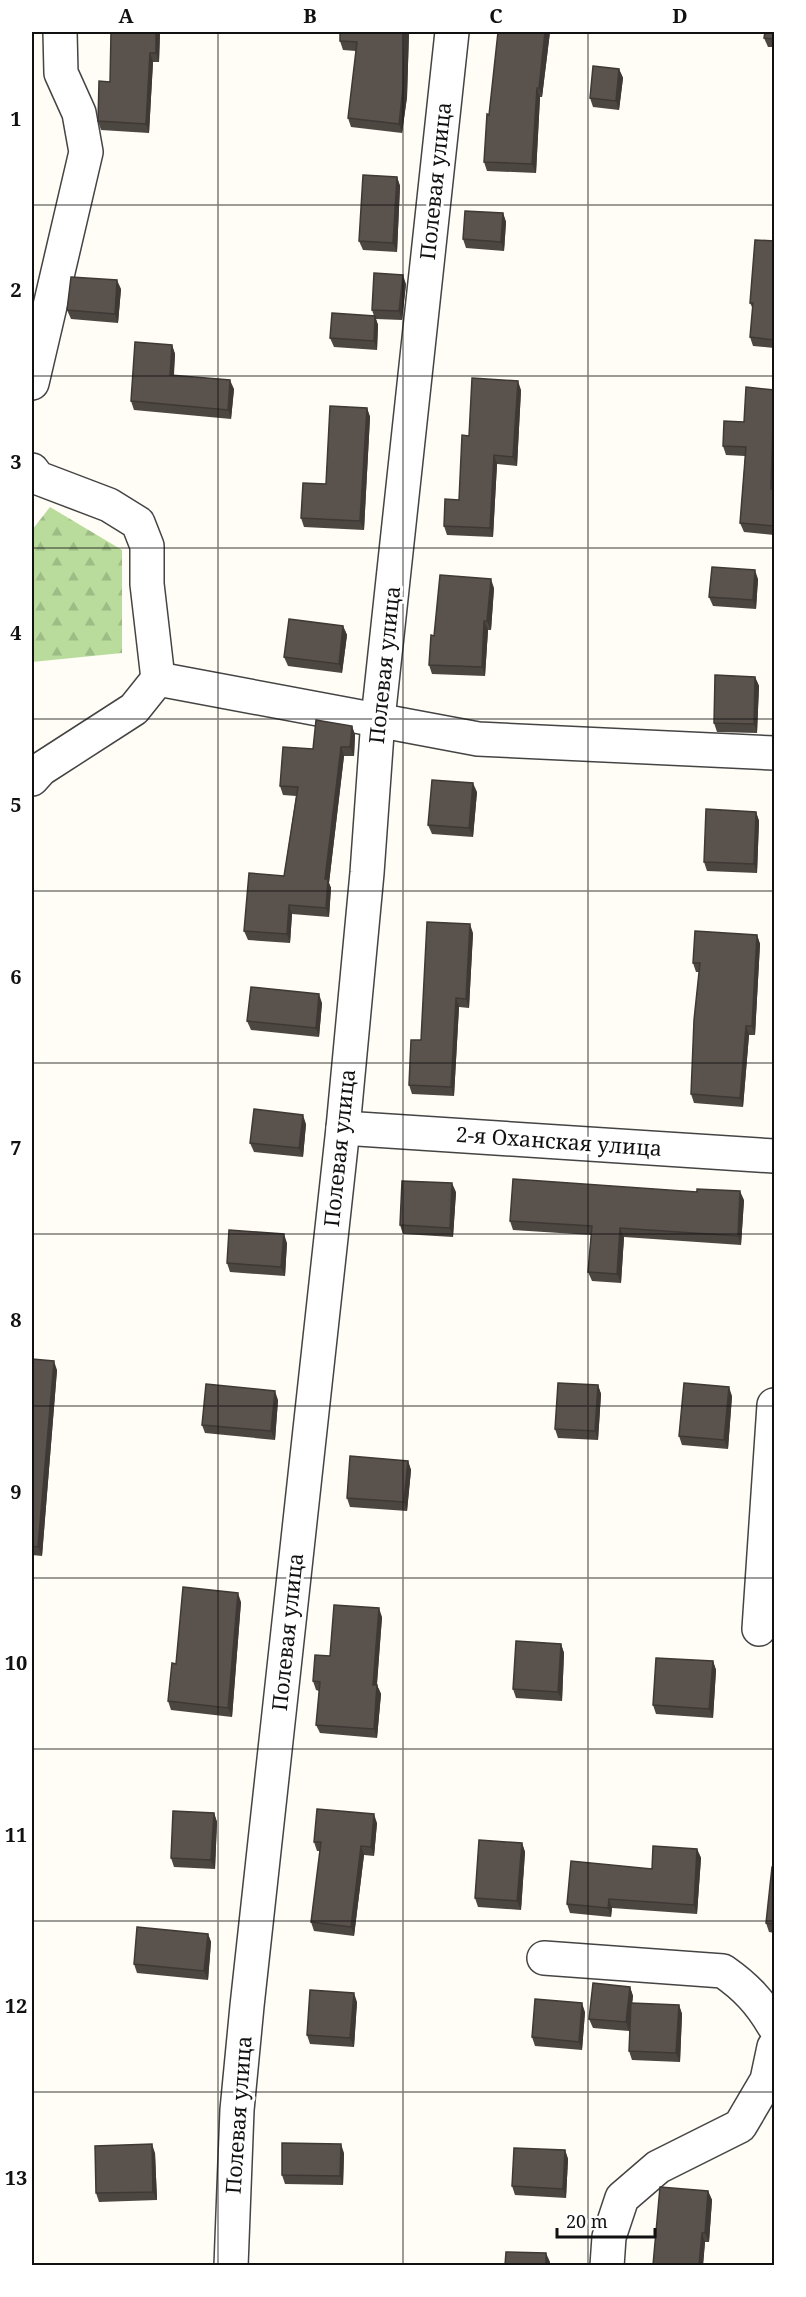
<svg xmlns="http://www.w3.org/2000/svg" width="806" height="2297" font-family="'Noto Serif',serif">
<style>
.forest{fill:url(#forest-firs)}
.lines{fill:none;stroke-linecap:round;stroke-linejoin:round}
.street-casing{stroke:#444;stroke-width:36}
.street{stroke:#fff;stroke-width:33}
.wall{fill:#4d4742}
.shaded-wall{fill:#3f3936}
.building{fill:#5a524d;stroke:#3f3936;stroke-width:1.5}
.grid{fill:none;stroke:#111;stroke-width:1.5;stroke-opacity:0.55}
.labels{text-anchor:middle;stroke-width:6;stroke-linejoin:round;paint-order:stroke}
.street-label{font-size:21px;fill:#111;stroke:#fff}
.neatline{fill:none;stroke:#111;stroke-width:2}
.grid-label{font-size:20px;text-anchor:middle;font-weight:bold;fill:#111}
</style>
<defs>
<pattern id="forest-firs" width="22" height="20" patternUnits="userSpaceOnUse" patternTransform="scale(1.5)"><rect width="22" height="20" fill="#b9dc9c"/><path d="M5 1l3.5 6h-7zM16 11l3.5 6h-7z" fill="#9ebc85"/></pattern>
</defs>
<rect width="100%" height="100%" fill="#fffdf5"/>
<path class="forest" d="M50 507 122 550V653L32 662V530Z"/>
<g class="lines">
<defs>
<g id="street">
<path d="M32 383 86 152 79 113 61 73 60 32"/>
<path d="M32 470 38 478 109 505 138 523 147 546V584L158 679"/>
<path d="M32 779 41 769 134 709 158 679 478 739 774 753"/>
<path d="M343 1128 774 1156"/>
<path d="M759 1629 774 1405"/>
<path d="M544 1958 723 1971C746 1987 760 2002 774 2026"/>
<path d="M231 2266 237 2110 247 2006 343 1128 367 873 378 719 452 32"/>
<path d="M607 2266 609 2237 622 2198 658 2167 740 2126 767 2080 774 2047"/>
</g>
</defs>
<use href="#street" class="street-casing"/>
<use href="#street" class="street"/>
</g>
<g class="wall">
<path d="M160 32 159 62H153L149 133 101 130 98 121 110 82Z"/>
<path d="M409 32 407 97 402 133 351 127 348 118 356 51 343 50 340 41Z"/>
<path d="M550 32 542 97H540L536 173 487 171 484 162 489 115Z"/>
<path d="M774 32V47H768L764 38Z"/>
<path d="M619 69 623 78 619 110 593 107 590 98Z"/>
<path d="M397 177 400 186 397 252 363 250 359 241Z"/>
<path d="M503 213 506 222 504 251 466 248 463 239Z"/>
<path d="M774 241V348L753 346 750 337 753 309 750 303Z"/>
<path d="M406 284 402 320 376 319 378 325 377 350 334 347 330 338 374 316 372 310Z"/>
<path d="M121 289 118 323 71 319 67 310Z"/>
<path d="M172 345 175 354 174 375 234 389 231 419 134 410 131 401Z"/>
<path d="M521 390 517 466 497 464 493 537 447 535 444 526 459 500 469 436Z"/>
<path d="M774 390V535L744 532 740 523 745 456 726 455 723 446Z"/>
<path d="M367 408 370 417 364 530 304 527 301 518 326 484Z"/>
<path d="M758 579 756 609 713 606 709 597Z"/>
<path d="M494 588 491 630H488L485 676 432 674 429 665 434 636Z"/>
<path d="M343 626 347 635 342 673 288 666 284 657Z"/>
<path d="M755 677 759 686 757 733 717 732 714 723Z"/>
<path d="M352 726 355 735 354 756H344L329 883 331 888 329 917 292 914 290 943 248 940 244 931 284 876 296 796 283 795 280 786 313 749Z"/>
<path d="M477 792 473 837 432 834 428 825Z"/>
<path d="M756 812 759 821 757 873 707 871 704 862Z"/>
<path d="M473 933 469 1008 459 1007 454 1096 412 1094 409 1085 421 1040Z"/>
<path d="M757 935 760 944 755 1035H749L743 1107 694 1103 691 1094 699 972H696L693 963Z"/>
<path d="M322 1003 319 1037 251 1030 247 1021Z"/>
<path d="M306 1124 303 1157 254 1152 250 1143Z"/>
<path d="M456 1192 453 1237 403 1234 400 1225Z"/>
<path d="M744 1200 741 1245 624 1237 621 1283 592 1281 588 1272 591 1235 513 1230 510 1221Z"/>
<path d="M287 1243 285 1276 230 1272 227 1263Z"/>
<path d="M32 1359 57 1370 42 1556 32 1555Z"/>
<path d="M598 1385 601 1394 598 1440 558 1438 555 1429Z"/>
<path d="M732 1396 728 1449 682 1445 679 1436Z"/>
<path d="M278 1400 275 1440 205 1433 202 1425Z"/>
<path d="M408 1461 411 1470 407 1511 350 1507 347 1498Z"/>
<path d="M241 1602 232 1717 171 1710 168 1701 176 1664Z"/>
<path d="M382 1617 377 1685 381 1694 377 1738 320 1733 316 1725 319 1691 316 1690 313 1681 330 1656Z"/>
<path d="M561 1644 564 1653 562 1701 516 1698 513 1689Z"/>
<path d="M713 1661 716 1670 713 1718 656 1714 653 1705Z"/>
<path d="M214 1813 217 1822 215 1869 174 1867 171 1858Z"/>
<path d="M377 1823 374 1856 364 1855 354 1936 314 1931 311 1922 320 1851H317L314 1842Z"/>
<path d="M522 1843 525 1852 521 1910 478 1907 475 1898Z"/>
<path d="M697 1849 701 1858 697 1914 612 1908 611 1917 570 1913 567 1904Z"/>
<path d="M774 1867V1933L769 1932 766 1923Z"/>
<path d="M208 1934 211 1942 208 1980 137 1973 134 1964Z"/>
<path d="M630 1987 633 1996 632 2003 679 2005 682 2014 680 2062 632 2060 629 2051V2031L593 2028 589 2019Z"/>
<path d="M357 2002 354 2047 310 2044 307 2035Z"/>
<path d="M585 2012 582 2050 535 2046 532 2037Z"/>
<path d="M565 2150 568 2159 566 2198 515 2195 512 2186Z"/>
<path d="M155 2153 157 2200 99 2202 96 2193Z"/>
<path d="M344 2153 343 2185 285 2184 282 2175Z"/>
<path d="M708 2191 712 2200 709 2242H705L703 2265H653Z"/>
</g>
<g class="shaded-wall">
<path d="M156 32H160L159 62 156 53Z"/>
<path d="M405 32H409L407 97 402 133 399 124Z"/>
<path d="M545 32H550L542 97 539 88Z"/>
<path d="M150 53 153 62 149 133 146 124Z"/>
<path d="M619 69 623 78 619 110 616 101Z"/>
<path d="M537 88 540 97 536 173 532 164Z"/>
<path d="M397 177 400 186 397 252 393 243Z"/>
<path d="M503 213 506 222 504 251 501 242Z"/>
<path d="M403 275 406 284 402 320 399 311Z"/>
<path d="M117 280 121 289 118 323 115 314Z"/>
<path d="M375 316 378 325 377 350 374 341Z"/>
<path d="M172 345 175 354 173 384 170 375Z"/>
<path d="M230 380 234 389 231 419 228 410Z"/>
<path d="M518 381 521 390 517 466 513 457Z"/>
<path d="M367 408 370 417 364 530 360 521Z"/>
<path d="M774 410V497L771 489Z"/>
<path d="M494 455 497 464 493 537 490 528Z"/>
<path d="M755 570 758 579 756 609 753 600Z"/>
<path d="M491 579 494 588 491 630 487 621Z"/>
<path d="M484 621 488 630 485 676 482 667Z"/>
<path d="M343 626 347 635 342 673 339 664Z"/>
<path d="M755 677 759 686 757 733 754 724Z"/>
<path d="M352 726 355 735 354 756 350 747Z"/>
<path d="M341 747 344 756 329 883 331 888 329 917 326 908 325 879Z"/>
<path d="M473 783 477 792 473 837 469 828Z"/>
<path d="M756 812 759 821 757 873 754 864Z"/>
<path d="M289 905 292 914 290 943 287 934Z"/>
<path d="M470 924 473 933 469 1008 466 999Z"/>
<path d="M757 935 760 944 755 1035 752 1026Z"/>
<path d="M319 994 322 1003 319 1037 316 1028Z"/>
<path d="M456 998 459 1007 454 1096 451 1087Z"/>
<path d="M746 1026 749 1035 743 1107 740 1098Z"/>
<path d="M303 1115 306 1124 303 1157 299 1148Z"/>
<path d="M452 1183 456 1192 453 1237 450 1228Z"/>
<path d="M740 1191 744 1200 741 1245 738 1236Z"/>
<path d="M620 1228 624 1237 621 1283 617 1274Z"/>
<path d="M284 1234 287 1243 285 1276 281 1267Z"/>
<path d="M54 1361 57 1370 42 1556 38 1547Z"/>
<path d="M598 1385 601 1394 598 1440 595 1431Z"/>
<path d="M729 1387 732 1396 728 1449 724 1440Z"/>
<path d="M275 1391 278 1400 275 1440 271 1431Z"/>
<path d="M408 1461 411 1470 407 1511 404 1502Z"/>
<path d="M238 1593 241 1602 232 1717 228 1708Z"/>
<path d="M32 1605 33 1610 32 1630Z"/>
<path d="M379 1608 382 1617 376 1694 373 1685Z"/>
<path d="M561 1644 564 1653 562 1701 558 1692Z"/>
<path d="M713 1661 716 1670 713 1718 709 1709Z"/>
<path d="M377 1685 381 1694 377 1738 374 1729Z"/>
<path d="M214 1813 217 1822 215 1869 211 1860Z"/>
<path d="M374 1814 377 1823 374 1856 371 1847Z"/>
<path d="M522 1843 525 1852 521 1910 517 1901Z"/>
<path d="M361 1846 364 1855 354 1936 351 1927Z"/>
<path d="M697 1849 701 1858 697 1914 694 1905Z"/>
<path d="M609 1899 612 1908 611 1917 608 1908Z"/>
<path d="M208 1934 211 1942 208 1980 204 1971Z"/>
<path d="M630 1987 633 1996 629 2031 626 2022Z"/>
<path d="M354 1993 357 2002 354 2047 350 2038Z"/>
<path d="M582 2003 585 2012 582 2050 579 2042Z"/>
<path d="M679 2005 682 2014 680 2062 676 2053Z"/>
<path d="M152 2144 155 2153 157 2200 153 2192Z"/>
<path d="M341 2144 344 2153 343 2185 340 2176Z"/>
<path d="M565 2150 568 2159 566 2198 563 2189Z"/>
<path d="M708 2191 712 2200 709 2242 705 2233Z"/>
<path d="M702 2233 705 2242 703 2265H699Z"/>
<path d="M546 2253 550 2262V2265H546Z"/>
</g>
<g class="building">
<path d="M111 32H156V53H150L146 124 98 121 99 81 110 82Z"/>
<path d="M340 32H405L403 88 399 124 348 118 357 42 340 41Z"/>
<path d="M498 32H545L539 88H537L532 164 484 162 487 114 489 115Z"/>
<path d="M765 32H774V39L764 38Z"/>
<path d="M593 66 619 69 616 101 590 98Z"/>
<path d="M363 175 397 177 393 243 359 241Z"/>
<path d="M465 211 503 213 501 242 463 239Z"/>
<path d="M755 240 774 241V340L750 337 753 303H750Z"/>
<path d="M374 273 403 275 399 311 372 310Z"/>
<path d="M71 277 117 280 115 314 67 310Z"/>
<path d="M332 313 375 316 374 341 330 338Z"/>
<path d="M135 342 172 345 170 375 230 380 228 410 131 401Z"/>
<path d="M472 378 518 381 513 457 494 455 490 528 444 526 445 499 459 500 462 435 469 436Z"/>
<path d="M746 387 774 390 771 489H774V526L740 523 746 447 723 446 724 421 744 422Z"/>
<path d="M330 406 367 408 360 521 301 518 303 483 326 484Z"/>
<path d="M712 567 755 570 753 600 709 597Z"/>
<path d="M440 575 491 579 487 621H484L482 667 429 665 431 635 434 636Z"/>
<path d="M289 619 343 626 339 664 284 657Z"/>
<path d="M715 675 755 677 754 724 714 723Z"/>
<path d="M316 720 352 726 350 747H341L325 879H328L326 908 289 905 287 934 244 931 249 873 284 876 298 787 280 786 283 747 313 749Z"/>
<path d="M432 780 473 783 469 828 428 825Z"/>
<path d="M706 809 756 812 754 864 704 862Z"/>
<path d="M427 922 470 924 466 999 456 998 451 1087 409 1085 411 1040H421Z"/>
<path d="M695 931 757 935 752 1026H746L740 1098 691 1094 694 1020 700 963H693Z"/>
<path d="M251 987 319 994 316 1028 247 1021Z"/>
<path d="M254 1109 303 1115 299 1148 250 1143Z"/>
<path d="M513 1179 697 1192V1189L740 1191 738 1236 620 1228 617 1274 588 1272 592 1226 510 1221Z"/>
<path d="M402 1181 452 1183 450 1228 400 1225Z"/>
<path d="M229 1230 284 1234 281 1267 227 1263Z"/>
<path d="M32 1359 54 1361 38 1547 32 1546Z"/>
<path d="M558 1383 598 1385 595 1431 555 1429Z"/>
<path d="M684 1383 729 1387 724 1440 679 1436Z"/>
<path d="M206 1384 275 1391 271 1431 202 1425Z"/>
<path d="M350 1456 408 1461 404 1502 347 1498Z"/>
<path d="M183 1587 238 1593 228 1708 168 1701 172 1663 176 1664Z"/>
<path d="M334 1605 379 1608 373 1685H377L374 1729 316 1725 320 1682 313 1681 315 1655 330 1656Z"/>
<path d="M516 1641 561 1644 558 1692 513 1689Z"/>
<path d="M656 1658 713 1661 709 1709 653 1705Z"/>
<path d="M317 1809 374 1814 371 1847 361 1846 351 1927 311 1922 321 1842H314Z"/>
<path d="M173 1811 214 1813 211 1860 171 1858Z"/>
<path d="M479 1840 522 1843 517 1901 475 1898Z"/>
<path d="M653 1846 697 1849 694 1905 609 1899 608 1908 567 1904 571 1861 652 1869Z"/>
<path d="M772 1867H774V1924L766 1923Z"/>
<path d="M137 1927 208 1934 204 1971 134 1964Z"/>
<path d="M593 1983 630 1987 626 2022 589 2019Z"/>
<path d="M310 1990 354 1993 350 2038 307 2035Z"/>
<path d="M535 1999 582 2003 579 2042 532 2037Z"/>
<path d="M631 2003 679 2005 676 2053 629 2051Z"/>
<path d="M282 2143 341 2144 340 2176 282 2175Z"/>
<path d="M152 2144 153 2192 96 2193 95 2146Z"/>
<path d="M514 2148 565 2150 563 2189 512 2186Z"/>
<path d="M660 2187 708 2191 705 2233H702L699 2265H653Z"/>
<path d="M506 2252 546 2253V2265H505Z"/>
</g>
<path class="grid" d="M218 32V2266M403 32V2266M588 32V2266M32 205H774M32 376H774M32 548H774M32 719H774M32 891H774M32 1063H774M32 1234H774M32 1406H774M32 1578H774M32 1749H774M32 1921H774M32 2092H774"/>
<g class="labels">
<g class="street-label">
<text transform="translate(436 181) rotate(-84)" y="7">Полевая улица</text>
<text transform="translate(385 665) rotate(-84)" y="7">Полевая улица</text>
<text transform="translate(559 1142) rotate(4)" y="7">2-я Оханская улица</text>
<text transform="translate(340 1148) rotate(-84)" y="7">Полевая улица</text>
<text transform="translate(288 1632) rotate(-84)" y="7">Полевая улица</text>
<text transform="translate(239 2115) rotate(-86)" y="7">Полевая улица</text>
</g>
</g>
<rect width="806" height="2297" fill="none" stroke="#ffffff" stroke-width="66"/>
<path d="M557 2228v9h98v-9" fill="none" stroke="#111111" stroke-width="3"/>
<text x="566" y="2228" font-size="18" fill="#111111" stroke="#ffffff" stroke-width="4.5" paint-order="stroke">20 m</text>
<rect x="33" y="33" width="740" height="2231" class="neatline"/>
<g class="grid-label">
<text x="126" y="23">A</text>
<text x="310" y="23">B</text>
<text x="496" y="23">C</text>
<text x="680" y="23">D</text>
<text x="16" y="126">1</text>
<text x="16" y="297">2</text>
<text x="16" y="469">3</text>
<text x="16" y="640">4</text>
<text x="16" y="812">5</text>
<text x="16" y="984">6</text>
<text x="16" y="1155">7</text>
<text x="16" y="1327">8</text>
<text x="16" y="1499">9</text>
<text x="16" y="1670">10</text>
<text x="16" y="1842">11</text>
<text x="16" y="2013">12</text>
<text x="16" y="2185">13</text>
</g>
</svg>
